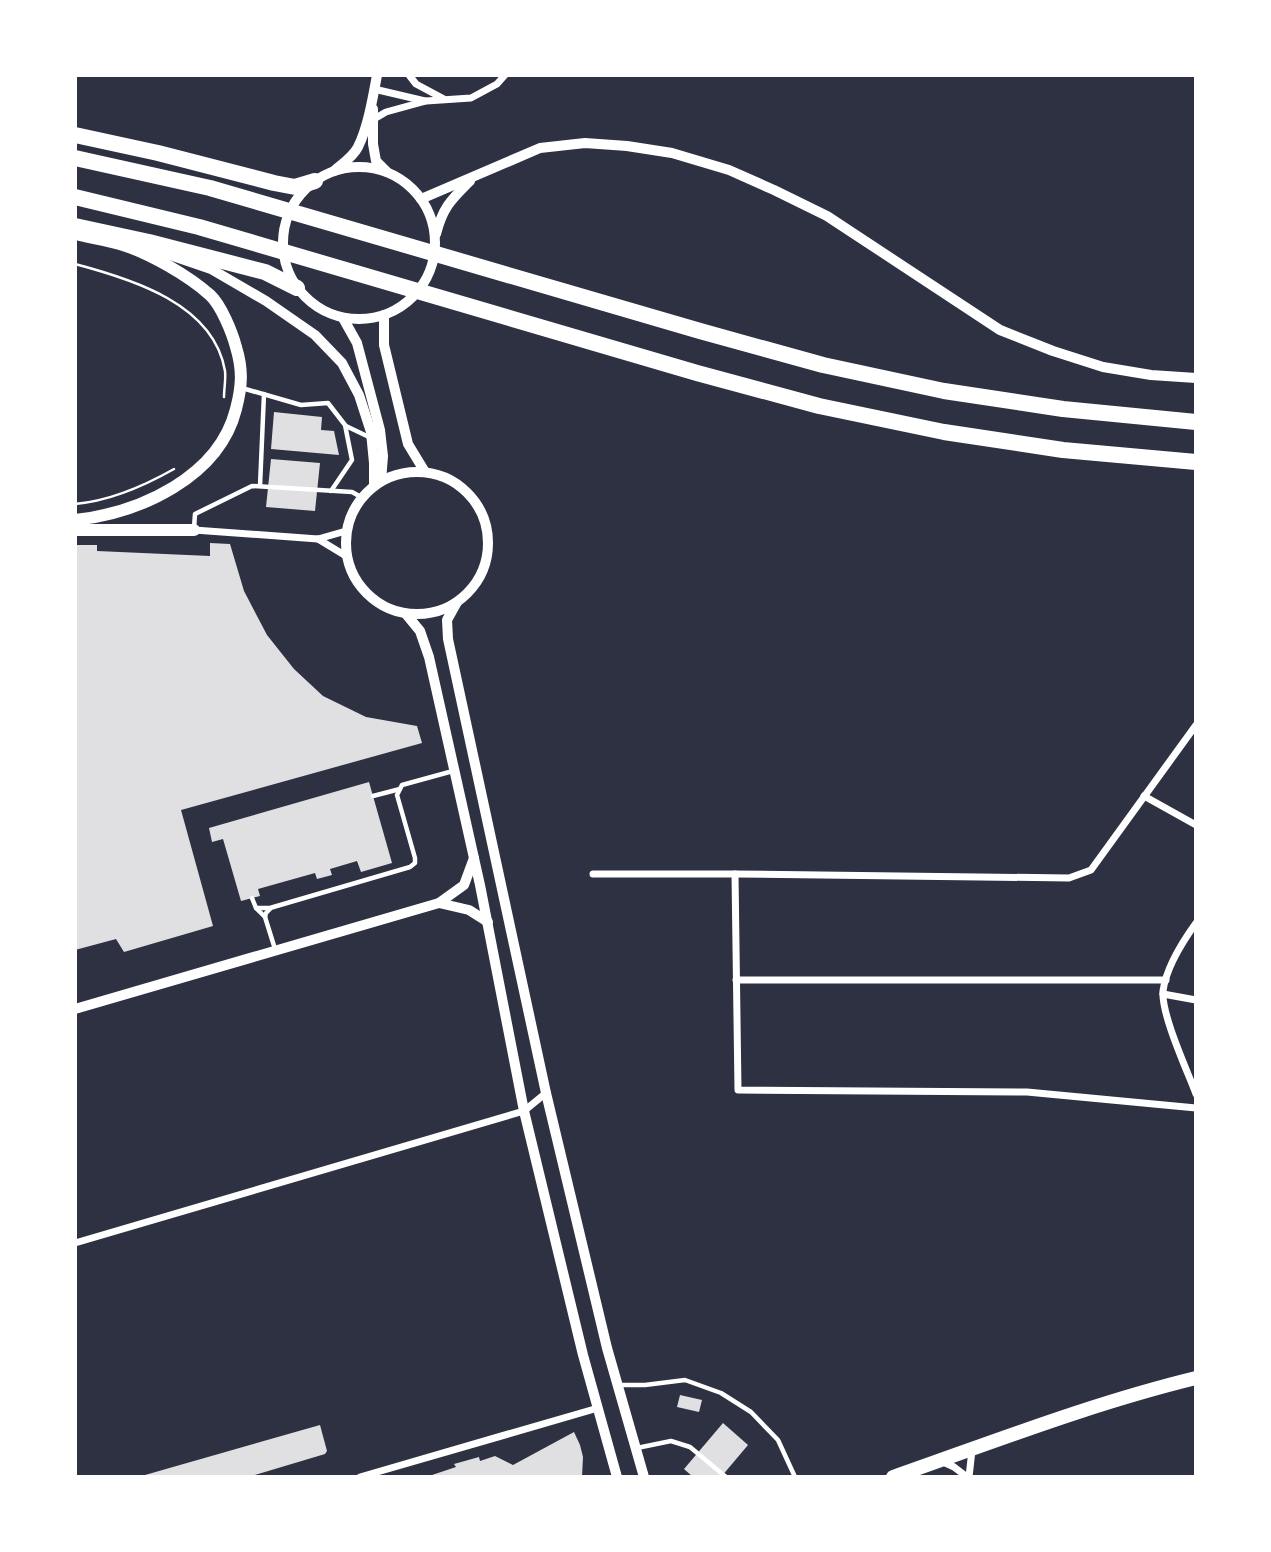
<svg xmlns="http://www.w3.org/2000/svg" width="1271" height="1552" font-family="Arial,sans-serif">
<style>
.building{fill:#e0e0e3}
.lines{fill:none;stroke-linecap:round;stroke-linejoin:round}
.path{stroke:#fff;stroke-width:2.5}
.service{stroke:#fff;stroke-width:4.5}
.minor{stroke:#fff;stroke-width:7}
.tertiary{stroke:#fff;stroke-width:10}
.secondary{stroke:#fff;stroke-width:12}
.primary{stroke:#fff;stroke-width:14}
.motorway{stroke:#fff;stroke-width:16}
</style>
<rect width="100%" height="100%" fill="#2d3142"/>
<g class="building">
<path d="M274 412 322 417 321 430 334 431 339 455 271 449Z"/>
<path d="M271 459 320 463 315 511 266 507Z"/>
<path d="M210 543 230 544 244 591 267 635 294 669 323 696 366 717 417 726 422 743 181 810 213 926 124 952 116 939 75 950V545H97V551L210 556Z"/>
<path d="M369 782 392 863 361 872 357 861 330 869 332 875 317 879 315 873 258 889 260 896 241 901 223 839 212 842 209 828Z"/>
<path d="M680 1395 702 1400 699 1412 677 1407Z"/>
<path d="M723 1423 748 1445 721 1477H693L684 1469Z"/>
<path d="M320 1425 327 1451 325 1454 248 1477H138Z"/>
<path d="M574 1432 580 1445 583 1457 582 1477H426L456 1467 454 1464 479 1457 480 1461 495 1456 513 1465Z"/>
</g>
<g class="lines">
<g class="path">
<path d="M75 264C132 279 214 304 225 371 226 379 224 389 224 397"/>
<path d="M75 504C110 501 144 486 174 469"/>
</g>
<g class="service">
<path d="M242 388 301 405 328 403 345 425 352 460 331 491"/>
<path d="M346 426 369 437"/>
<path d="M260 486 264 394"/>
<path d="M194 528 195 514 252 486 352 492 361 497"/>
<path d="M373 796 400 789"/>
<path d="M252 898 256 908 265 917"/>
<path d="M256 908H270L410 867 415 863V858L397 795 402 785 453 771"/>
<path d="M270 909 266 913 265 917 275 949"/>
<path d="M619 1385H645L685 1380 721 1393 751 1412 778 1440 795 1477"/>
<path d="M637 1448 671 1441 690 1447 726 1477"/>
</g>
<g class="minor">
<path d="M409 75 416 84 444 99"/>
<path d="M374 89 425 101"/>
<path d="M374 119 386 112 426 101 471 98 497 84 505 75"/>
<path d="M194 530 318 539 346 531"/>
<path d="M318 539 346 556"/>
<path d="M1144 796 1196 825"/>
<path d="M593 874H735L1069 878 1091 870 1196 725"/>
<path d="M735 874 738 1090 1027 1092 1196 1108"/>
<path d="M1196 923C1183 941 1166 969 1163 991 1161 1014 1187 1070 1196 1094"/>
<path d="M736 980H1166"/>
<path d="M1163 994 1196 1000"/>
<path d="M75 1243 524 1111 546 1093"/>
<path d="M941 1461 954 1467 967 1477"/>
<path d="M360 1477 598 1408"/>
<path d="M969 1477 972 1450"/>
</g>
<g class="tertiary">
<path d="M373 109V144L376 161 387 172"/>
<circle cx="359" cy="243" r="76"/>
<path d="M334 171C342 164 353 157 358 147 368 127 373 97 377 75"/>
<path d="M421 199 540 148 585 143 627 146 672 153 729 170 774 190 827 216 1000 330 1053 351 1103 367 1151 375 1196 378"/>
<path d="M436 234C443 207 451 200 470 181"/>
<path d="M143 249 173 256 211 269 266 301 315 335 342 363 359 395 371 432 374 463V485"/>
<path d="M384 315V345L408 444 425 472"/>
<path d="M343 318 357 343 380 430 383 456 381 481"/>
<circle cx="417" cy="543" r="71"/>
<path d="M457 602 447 620 448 639 546 1093 607 1348 644 1477"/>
<path d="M406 614 420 631 429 657 480 885 524 1111 583 1355 617 1477"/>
<path d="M439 903 469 910 488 922"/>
<path d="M75 1009 439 903 464 885 474 858"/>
</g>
<g class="secondary">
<path d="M75 520C140 513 219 477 236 409 242 386 243 370 236 347 232 332 221 305 210 295 189 276 149 253 123 245 107 240 91 238 76 234"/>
<path d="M75 530H194"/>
</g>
<path class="primary" d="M893 1477C993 1442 1093 1403 1196 1378"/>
<g class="motorway">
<path d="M75 135 158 153 274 183 295 187 315 181"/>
<path d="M75 158 210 188 700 331 823 365 944 391 1063 409 1196 422"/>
<path d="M75 197 199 227 697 373 819 406 944 432 1063 450 1196 462"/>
<path d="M75 226 149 242 265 272 297 288"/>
</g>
</g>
<rect width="1271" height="1552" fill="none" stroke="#ffffff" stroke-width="154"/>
</svg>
